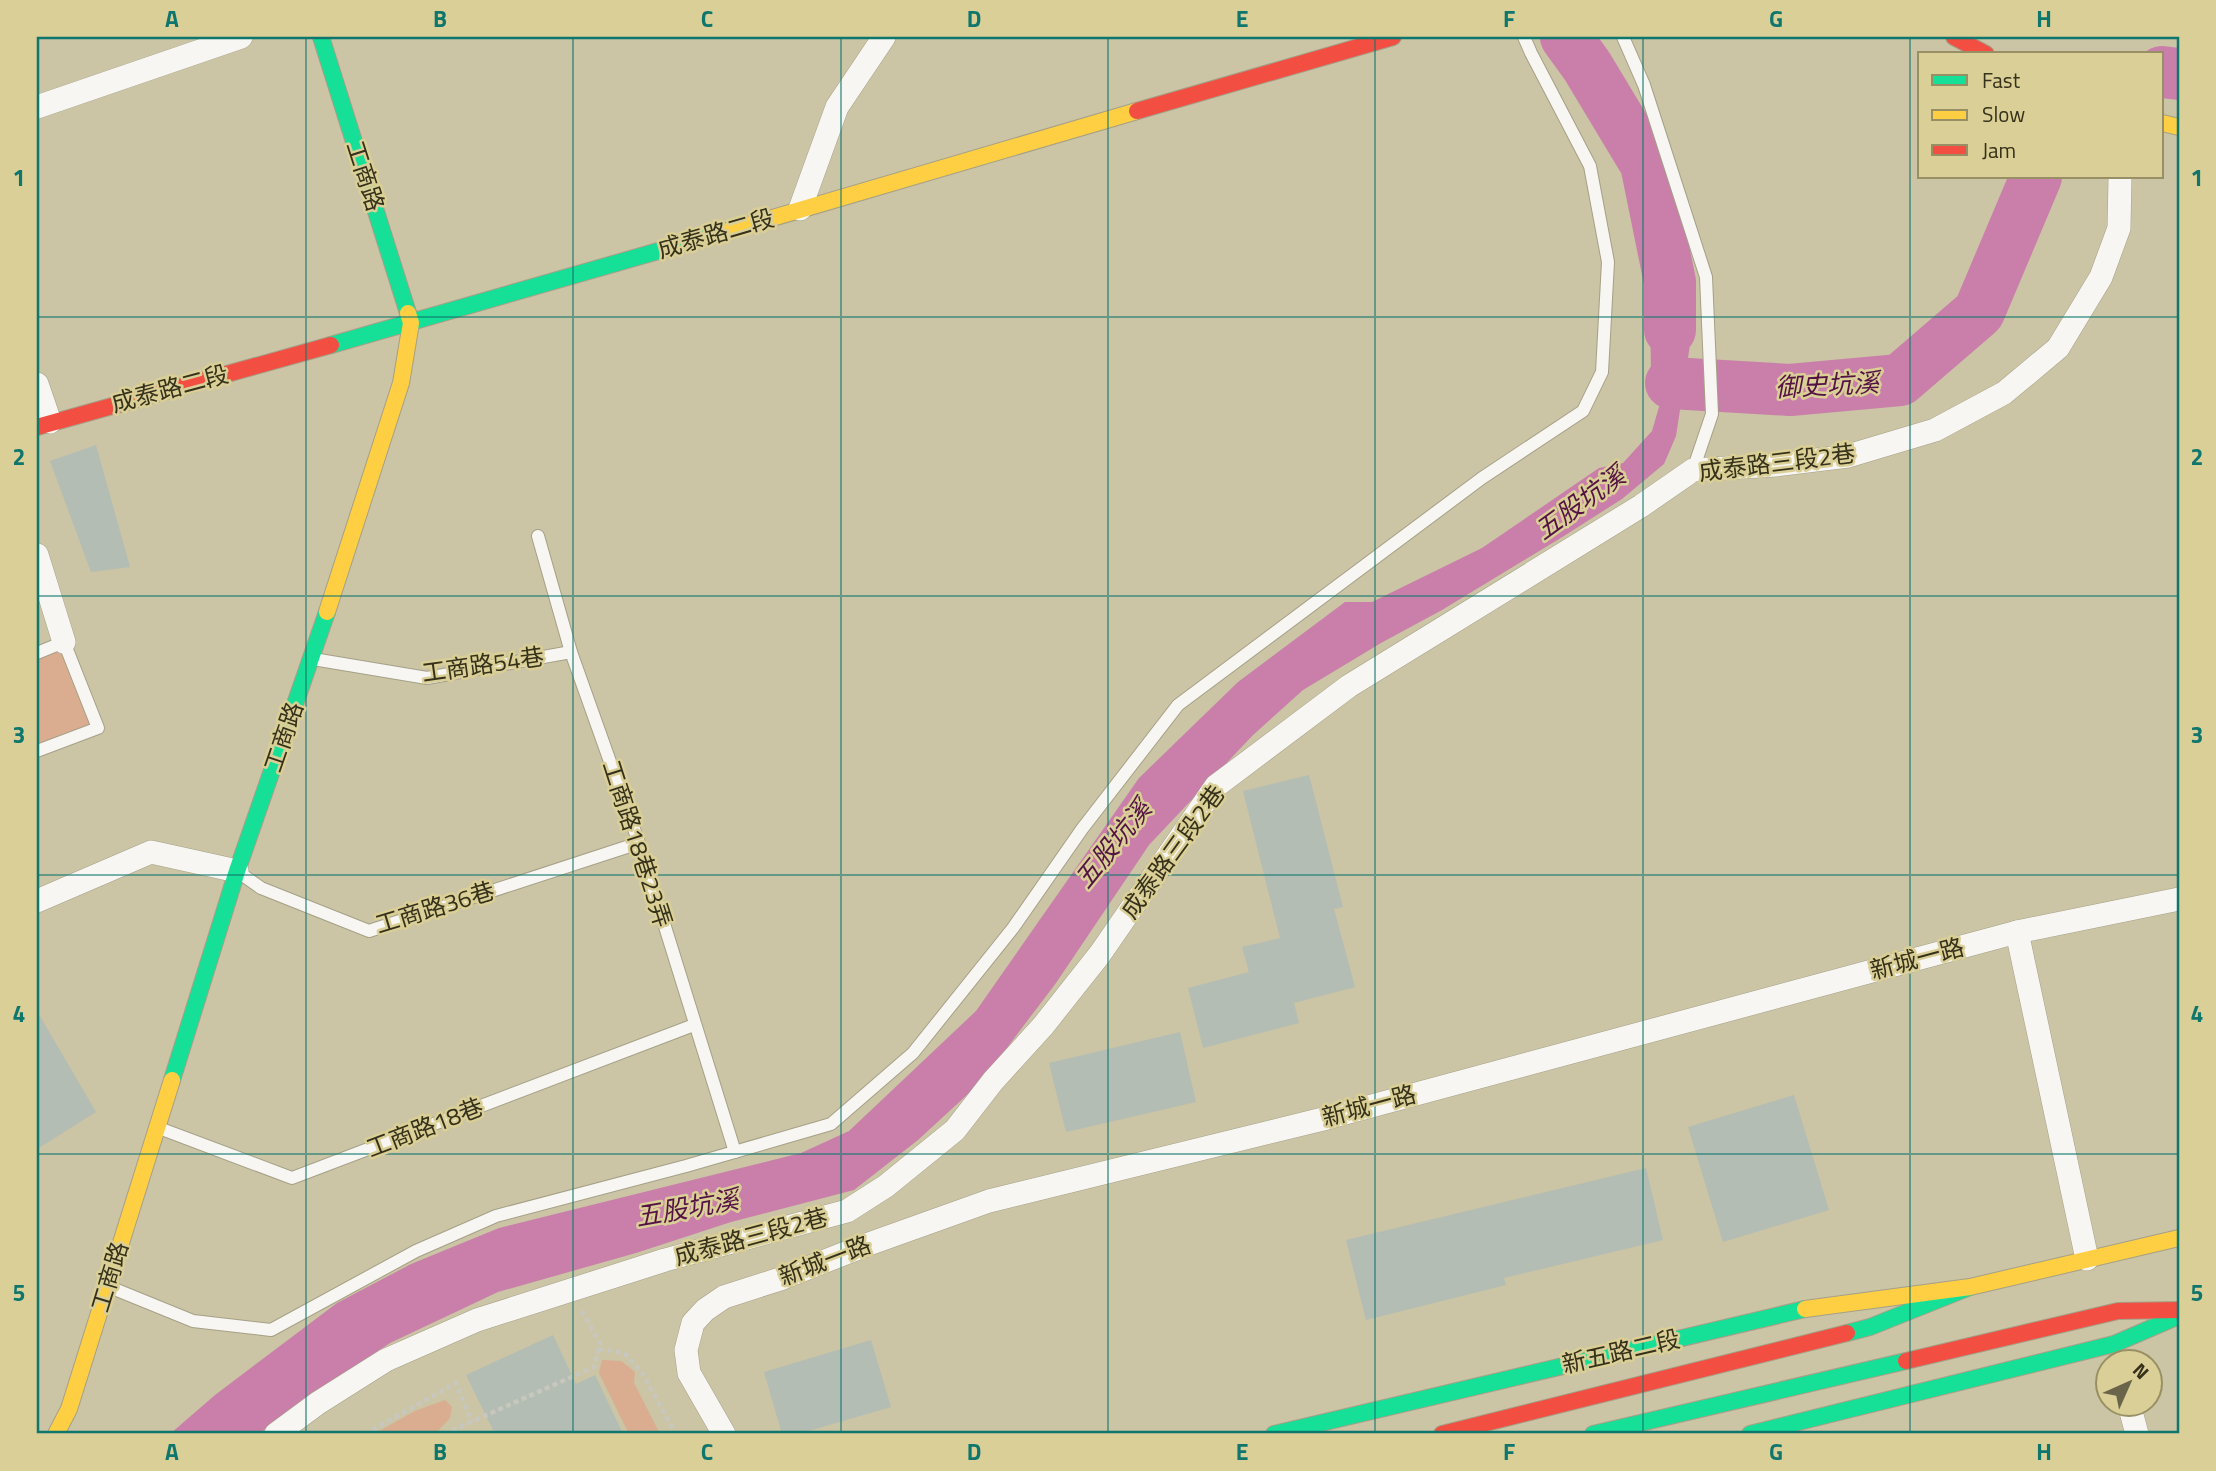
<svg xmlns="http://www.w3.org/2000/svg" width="2216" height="1471" font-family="'Titillium Web','Noto Sans TC',sans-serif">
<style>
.green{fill:#daac90}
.water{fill:#ca7faa}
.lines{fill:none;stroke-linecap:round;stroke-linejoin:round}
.river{stroke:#ca7faa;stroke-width:52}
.building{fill:#b3bdb3}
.lane-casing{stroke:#a5a087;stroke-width:14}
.street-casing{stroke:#a5a087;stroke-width:24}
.fast-casing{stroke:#a5a087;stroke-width:18}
.slow-casing{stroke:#a5a087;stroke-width:18}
.jam-casing{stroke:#a5a087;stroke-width:18}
.path{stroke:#c8c7bd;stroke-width:4.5;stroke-dasharray:5 3.5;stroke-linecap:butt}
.lane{stroke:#f7f6f2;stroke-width:12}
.street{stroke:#f7f6f2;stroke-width:23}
.fast{stroke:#16e098;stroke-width:16}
.slow{stroke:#ffcf43;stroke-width:16}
.jam{stroke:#f24e42;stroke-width:16}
.grid{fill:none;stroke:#0f766e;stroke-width:2;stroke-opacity:0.55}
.labels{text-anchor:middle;stroke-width:5;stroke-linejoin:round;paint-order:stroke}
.street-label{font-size:24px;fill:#35311a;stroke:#dacf96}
.water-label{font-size:26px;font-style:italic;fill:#541344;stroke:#dacf96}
.neatline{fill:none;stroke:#0f766e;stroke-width:2.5}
.grid-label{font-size:23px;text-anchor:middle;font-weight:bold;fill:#0f766e}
</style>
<rect width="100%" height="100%" fill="#cbc4a5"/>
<g class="green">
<path d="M64 642 98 728 37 751V653Z"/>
<path d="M602 1360 621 1361 635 1372 634 1383 660 1434H629L599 1373Z"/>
<path d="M445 1400 452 1407 450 1418 435 1434H374L415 1411Z"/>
</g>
<path class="water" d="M1690 257 1695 312 1676 436 1664 464 1622 499 1564 536 1442 610 1381 643 1303 690 1253 735 1149 845 1056 983 981 1082 918 1140 854 1190 731 1222 636 1253 498 1292 390 1343 271 1423 260 1434H170L215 1395 337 1303 411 1264 499 1228 801 1153 849 1131 976 1011 1139 778 1238 682 1345 602H1372L1482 548 1599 468 1623 463 1652 431 1661 400 1651 369 1649 258Z"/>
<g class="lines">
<g class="river">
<path d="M1566 37 1587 66 1646 164 1670 282V330"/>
<path d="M2162 72 2179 74"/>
<path d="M1671 383 1790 390 1900 380 1979 312 2036 177"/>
</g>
</g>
<g class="building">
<path d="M96 445 130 567 91 572 50 461Z"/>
<path d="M1309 775 1343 907 1334 909 1355 987 1294 1003 1299 1023 1203 1048 1188 988 1249 972 1242 947 1280 938 1243 791Z"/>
<path d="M37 1011 96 1112 37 1149Z"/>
<path d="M1180 1032 1196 1102 1066 1132 1049 1063Z"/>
<path d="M1794 1095 1829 1210 1723 1242 1688 1127Z"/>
<path d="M1646 1168 1663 1240 1504 1278 1506 1285 1366 1320 1346 1240Z"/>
<path d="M553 1335 576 1384 595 1375 623 1434H495L466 1375Z"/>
<path d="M871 1340 891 1407 798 1434H782L764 1372Z"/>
</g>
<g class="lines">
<defs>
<g id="lane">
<path d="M1623 37 1644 85 1706 277 1712 414 1693 470"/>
<path d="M538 536 571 652 639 843 735 1152"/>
<path d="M37 653 64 642 98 728 37 751"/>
<path d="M313 659 427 678 571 652"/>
<path d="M237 871 261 888 369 931 639 843"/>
<path d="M159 1128 292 1178 694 1025"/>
<path d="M107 1286 193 1321 271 1330 416 1251 496 1216 686 1166 831 1124 913 1053 1013 928 1082 829 1178 705 1482 478 1583 411 1602 372 1608 262 1590 166 1531 53 1524 37"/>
</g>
<g id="street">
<path d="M37 107 241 37"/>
<path d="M800 209 837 107 884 37"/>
<path d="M37 384 50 422"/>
<path d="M37 555 64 642"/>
<path d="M37 901 151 852 237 871"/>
<path d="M2017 932 2087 1259"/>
<path d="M2129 1404 2137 1434"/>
<path d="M276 1434 318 1403 386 1360 477 1320 665 1260 847 1211 886 1186 955 1130 993 1081 1043 1026 1100 954 1216 786 1349 686 1641 506 1693 470 1776 465 1848 456 1935 430 2004 393 2058 348 2101 277 2119 228 2120 177"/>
<path d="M724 1434 689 1373 686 1350 693 1323 705 1310 724 1297 780 1279 866 1245 989 1201 1327 1118 2017 932 2179 899"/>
</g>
<g id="fast">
<path d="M321 37 408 313"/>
<path d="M331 345 728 231"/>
<path d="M172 1080 237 871 327 612"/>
<path d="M1847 1333 1870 1327 1970 1287"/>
<path d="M1274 1434 1805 1309"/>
<path d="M1593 1434 1906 1361"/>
<path d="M1750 1434 2114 1344 2179 1316"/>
</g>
<g id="slow">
<path d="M2162 123 2179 127"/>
<path d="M728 231 1137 111"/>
<path d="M327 612 401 383 411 323 408 313"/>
<path d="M1805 1309 1970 1287 2179 1238"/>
<path d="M56 1434 69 1409 172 1080"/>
</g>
<g id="jam">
<path d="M1954 37 1986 54"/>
<path d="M1137 111 1393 37"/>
<path d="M37 427 331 345"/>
<path d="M1906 1361 2118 1311 2179 1310"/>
<path d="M1442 1434 1847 1333"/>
</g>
</defs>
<use href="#lane" class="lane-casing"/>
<use href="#street" class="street-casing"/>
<use href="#fast" class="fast-casing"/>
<use href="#slow" class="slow-casing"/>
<use href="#jam" class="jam-casing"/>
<g class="path">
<path d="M599 1349 624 1353 641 1371 676 1434"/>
<path d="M365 1434 456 1383 472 1422"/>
<path d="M444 1434 594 1367 600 1343 582 1311"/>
</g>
<use href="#lane" class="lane"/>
<use href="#street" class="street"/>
<use href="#fast" class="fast"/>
<use href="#slow" class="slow"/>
<use href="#jam" class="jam"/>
</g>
<path class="grid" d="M306 37V1434M573 37V1434M841 37V1434M1108 37V1434M1375 37V1434M1643 37V1434M1910 37V1434M37 317H2179M37 596H2179M37 875H2179M37 1154H2179"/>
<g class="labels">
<g class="street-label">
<text transform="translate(365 176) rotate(72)" y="8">工商路</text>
<text transform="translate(716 234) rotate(-16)" y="8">成泰路二段</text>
<text transform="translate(170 389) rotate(-15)" y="8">成泰路二段</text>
<text transform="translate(1777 463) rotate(-7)" y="8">成泰路三段2巷</text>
<text transform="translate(483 665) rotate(-8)" y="8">工商路54巷</text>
<text transform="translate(284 737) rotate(-71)" y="8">工商路</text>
<text transform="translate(637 844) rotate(72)" y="8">工商路18巷23弄</text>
<text transform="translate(1173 852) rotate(-54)" y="8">成泰路三段2巷</text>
<text transform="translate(435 908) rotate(-17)" y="8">工商路36巷</text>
<text transform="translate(1917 959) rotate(-15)" y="8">新城一路</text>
<text transform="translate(1369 1106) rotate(-15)" y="8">新城一路</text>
<text transform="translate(425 1128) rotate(-21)" y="8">工商路18巷</text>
<text transform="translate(751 1237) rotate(-15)" y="8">成泰路三段2巷</text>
<text transform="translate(825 1261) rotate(-21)" y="8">新城一路</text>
<text transform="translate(110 1277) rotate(-73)" y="8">工商路</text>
<text transform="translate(1621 1352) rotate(-13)" y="8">新五路二段</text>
</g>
<g class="water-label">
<text transform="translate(1827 385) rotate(-3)" y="9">御史坑溪</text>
<text transform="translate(1580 503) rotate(-36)" y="9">五股坑溪</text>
<text transform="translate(1113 844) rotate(-51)" y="9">五股坑溪</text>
<text transform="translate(687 1208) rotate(-10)" y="9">五股坑溪</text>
</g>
</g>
<rect width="2216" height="1471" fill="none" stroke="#dacf96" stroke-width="77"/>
<rect x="1918" y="52" width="245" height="126" fill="#dacf96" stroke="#989064" stroke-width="2"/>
<rect x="1932" y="75" width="35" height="10" fill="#16e098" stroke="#989064" stroke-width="2"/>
<text x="1982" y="88" font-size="21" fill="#35311a">Fast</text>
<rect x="1932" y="110" width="35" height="10" fill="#ffcf43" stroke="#989064" stroke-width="2"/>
<text x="1982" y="122" font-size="21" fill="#35311a">Slow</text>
<rect x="1932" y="145" width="35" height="10" fill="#f24e42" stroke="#989064" stroke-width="2"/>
<text x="1982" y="158" font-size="21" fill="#35311a">Jam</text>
<g transform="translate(2129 1383) rotate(45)"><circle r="33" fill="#dacf96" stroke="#989064" stroke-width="2"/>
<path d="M0-5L12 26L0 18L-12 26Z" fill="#6a644b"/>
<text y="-10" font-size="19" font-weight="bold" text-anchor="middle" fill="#35311a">N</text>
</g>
<rect x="38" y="38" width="2140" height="1394" class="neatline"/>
<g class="grid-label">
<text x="172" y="27">A</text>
<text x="440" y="27">B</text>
<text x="707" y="27">C</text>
<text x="974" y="27">D</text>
<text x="1242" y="27">E</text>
<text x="1509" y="27">F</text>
<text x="1776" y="27">G</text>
<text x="2044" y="27">H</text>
<text x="19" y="186">1</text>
<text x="2197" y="186">1</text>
<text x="19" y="465">2</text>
<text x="2197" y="465">2</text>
<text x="19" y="743">3</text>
<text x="2197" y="743">3</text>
<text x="19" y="1022">4</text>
<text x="2197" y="1022">4</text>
<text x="19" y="1301">5</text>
<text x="2197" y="1301">5</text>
<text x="172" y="1460">A</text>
<text x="440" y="1460">B</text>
<text x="707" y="1460">C</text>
<text x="974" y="1460">D</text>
<text x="1242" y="1460">E</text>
<text x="1509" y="1460">F</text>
<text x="1776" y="1460">G</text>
<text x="2044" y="1460">H</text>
</g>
</svg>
